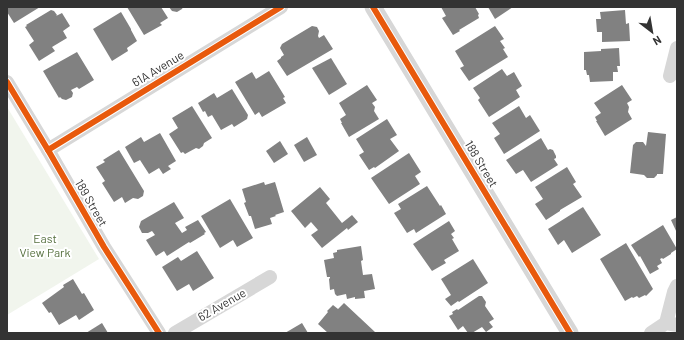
<svg xmlns="http://www.w3.org/2000/svg" width="684" height="340" font-family="Barlow,sans-serif">
<style>
.green{fill:#f1f5ed}
.building{fill:#818181}
.lines{fill:none;stroke-linecap:round;stroke-linejoin:round}
.minor{stroke:#d7d7d7;stroke-width:14}
.tertiary{stroke:#d7d7d7;stroke-width:17}
.cycleway-casing{stroke:#fff;stroke-width:8}
.cycleway{stroke:#e8590c;stroke-width:6}
.labels{text-anchor:middle;stroke-width:4;stroke-linejoin:round;paint-order:stroke}
.street-label{font-size:12px;fill:#333;stroke:#fff}
.park-label{font-size:12px;fill:#56703f;stroke:#fff}
</style>
<rect width="100%" height="100%" fill="#fff"/>
<path class="green" d="M7 107 99 259 7 315Z"/>
<g class="building">
<path d="M7 7H40L14 23 7 12Z"/>
<path d="M127 7H161L168 18 160 23 162 25 144 35Z"/>
<path d="M169 7H183L182 9 177 12 172 11Z"/>
<path d="M441 7H475L479 14 478 15 479 18 459 30 460 31 453 35 442 18 446 16Z"/>
<path d="M488 7H513L495 19Z"/>
<path d="M51 10 54 11 57 15 56 16 62 13 70 26 63 31 67 38 52 47 55 51 39 61 29 45 34 41 25 27 27 26 26 25Z"/>
<path d="M625 10 626 24 629 23 630 41 602 42V32H597L596 19H601L600 12Z"/>
<path d="M121 12 131 29V30L137 41 127 48 128 51 112 61 93 29Z"/>
<path d="M312 26 317 27 319 31 318 36 319 38 324 35 333 49 287 76 277 61 281 58V57L284 55 280 48 282 44Z"/>
<path d="M495 26 504 39 500 41 505 48 503 49 508 57 469 81 460 68 464 66 455 51Z"/>
<path d="M619 48 620 66H617L618 72H613V81L590 82 589 75H587L586 70H584V52L601 51V49Z"/>
<path d="M77 52 94 80 79 89 77 87 71 90 73 93 72 97 66 100 62 99 60 97 59 98 43 71Z"/>
<path d="M331 58 347 84 329 95 312 68Z"/>
<path d="M502 69 507 76 514 72 522 86 516 90 520 97 489 117 478 100 480 98 473 88Z"/>
<path d="M269 71 285 97 283 98 286 103 262 117 259 112 255 115 235 82 252 72 256 79Z"/>
<path d="M367 85 377 100 372 103 375 107 374 111 379 119 349 137 341 123H342L340 119 346 115 339 103Z"/>
<path d="M622 85 632 100 627 103 629 107 628 112 632 119 605 136 596 121H597L595 117 601 113 594 103Z"/>
<path d="M232 89 248 115 247 119 234 127 232 124 221 130 212 115 208 117 205 111 203 112 198 103 214 93 217 98Z"/>
<path d="M192 106 212 138 204 143 203 146 199 149 196 148 185 154 183 152 181 153 169 134 178 128 172 118Z"/>
<path d="M519 106 526 118 530 115 540 131 504 154 494 138 500 134 492 123Z"/>
<path d="M387 119 397 135 390 139 399 151 375 168 374 167 369 170 359 155 364 152 356 139Z"/>
<path d="M648 132 666 134 663 174H657V175L654 178H647L644 175 630 173 633 145 636 142H643L646 146Z"/>
<path d="M160 133 176 161 168 166 171 169 163 174 159 168 149 174 140 160 134 163 125 147 141 137 144 142Z"/>
<path d="M307 137 317 155 304 162 294 145Z"/>
<path d="M541 138 548 150 550 149 553 150 556 156V158L554 159 558 165 531 182 523 170 516 174 506 160Z"/>
<path d="M280 141 288 154 274 163 266 151Z"/>
<path d="M119 150 144 191 143 196 138 199 133 198 125 203 122 197 114 202 102 183 105 181 96 167 105 162 103 160Z"/>
<path d="M409 153 421 172 415 176 420 184 389 204 371 178Z"/>
<path d="M567 167 576 182 573 184 582 197 560 210V211L546 220 535 204 543 199 535 187Z"/>
<path d="M264 182 265 185 275 182 284 212 275 215 276 216 270 218 272 224 255 229 251 216H249L244 203 246 202 242 189Z"/>
<path d="M427 186 440 206 441 205 446 214 416 233 414 229 407 233 394 213 401 209 398 204Z"/>
<path d="M320 187 330 199 326 203 342 223 352 215 358 222 348 230 347 228 322 248 311 235 318 230 311 222 305 228 291 211Z"/>
<path d="M230 199 253 238 237 247 233 240 220 248 201 216Z"/>
<path d="M174 202 184 218 175 223 182 233 187 230 185 227 198 220 206 232 204 233 205 234 190 243 189 242 167 256 164 251 156 256 146 240 155 235 152 231 148 233H142L139 227 141 221Z"/>
<path d="M583 207 601 235 572 253 564 240 558 245 548 229Z"/>
<path d="M677 217V233L671 220Z"/>
<path d="M449 221 455 231 451 234 454 238 452 239 459 251 444 260 446 263 432 271 413 244Z"/>
<path d="M663 225 677 249 671 253V254L663 259 662 258 660 259 662 263 657 266 659 269 650 274 640 256 639 257 631 245Z"/>
<path d="M626 243 653 289 646 296 645 295 639 298 637 296 633 298 632 297 625 301 600 259Z"/>
<path d="M361 246 363 260 361 261 363 275 372 274 375 289 364 291 365 298 355 299V297L347 299 346 294 337 296 335 294 334 289 330 290 329 279 330 278V277H327L324 260 334 258 333 253 337 252V250Z"/>
<path d="M197 251 214 278 193 291 189 284 177 291 162 267 178 257 181 261Z"/>
<path d="M473 259 488 283 459 302 458 301 451 306 445 299 451 295 441 279Z"/>
<path d="M73 279 82 294 84 293 94 310 79 320 76 315 59 325 51 312 49 313 42 303 64 287 63 285Z"/>
<path d="M479 296H482L486 302 485 306 494 319 489 322 493 327 486 332 482 327 472 333H468L463 326 458 330 449 316 453 314 452 312 457 309 458 310Z"/>
<path d="M344 303 375 332 374 333H328L318 324 328 312 327 311 333 305 338 309Z"/>
<path d="M102 323 108 333H86Z"/>
<path d="M302 323 308 333H285Z"/>
</g>
<g class="lines">
<g class="minor">
<path d="M670 76 677 48"/>
<path d="M7 82 48 150 104 247 159 333"/>
<path d="M48 150 281 7"/>
<path d="M666 323 674 292 677 286"/>
<path d="M175 333 270 277"/>
<path d="M651 333 666 323 677 325"/>
</g>
<path class="tertiary" d="M373 7 570 333"/>
<defs>
<g id="cycleway">
<path d="M373 7 570 333"/>
<path d="M7 82 48 150 104 247 159 333"/>
<path d="M48 150 281 7"/>
</g>
</defs>
<use href="#cycleway" class="cycleway-casing"/>
<use href="#cycleway" class="cycleway"/>
</g>
<g class="labels">
<g class="street-label">
<text transform="translate(158 69) rotate(-31)" y="4">61A Avenue</text>
<text transform="translate(481 164) rotate(59)" y="4">188 Street</text>
<text transform="translate(91 203) rotate(60)" y="4">189 Street</text>
<text transform="translate(222 305) rotate(-30)" y="4">62 Avenue</text>
</g>
<g class="park-label">
<text x="45" y="243">East<tspan x="45" dy="14">View Park</tspan></text>
</g>
</g>
<rect width="684" height="340" fill="none" stroke="#333333" stroke-width="16"/>
<g transform="translate(652 32) rotate(149)" stroke="#ffffff" stroke-width="3" paint-order="stroke">
<path d="M0-3L7 15L0 10L-7 15Z" fill="#333333"/>
<text y="-6" font-size="11" font-weight="bold" text-anchor="middle" fill="#333333">N</text>
</g>
</svg>
